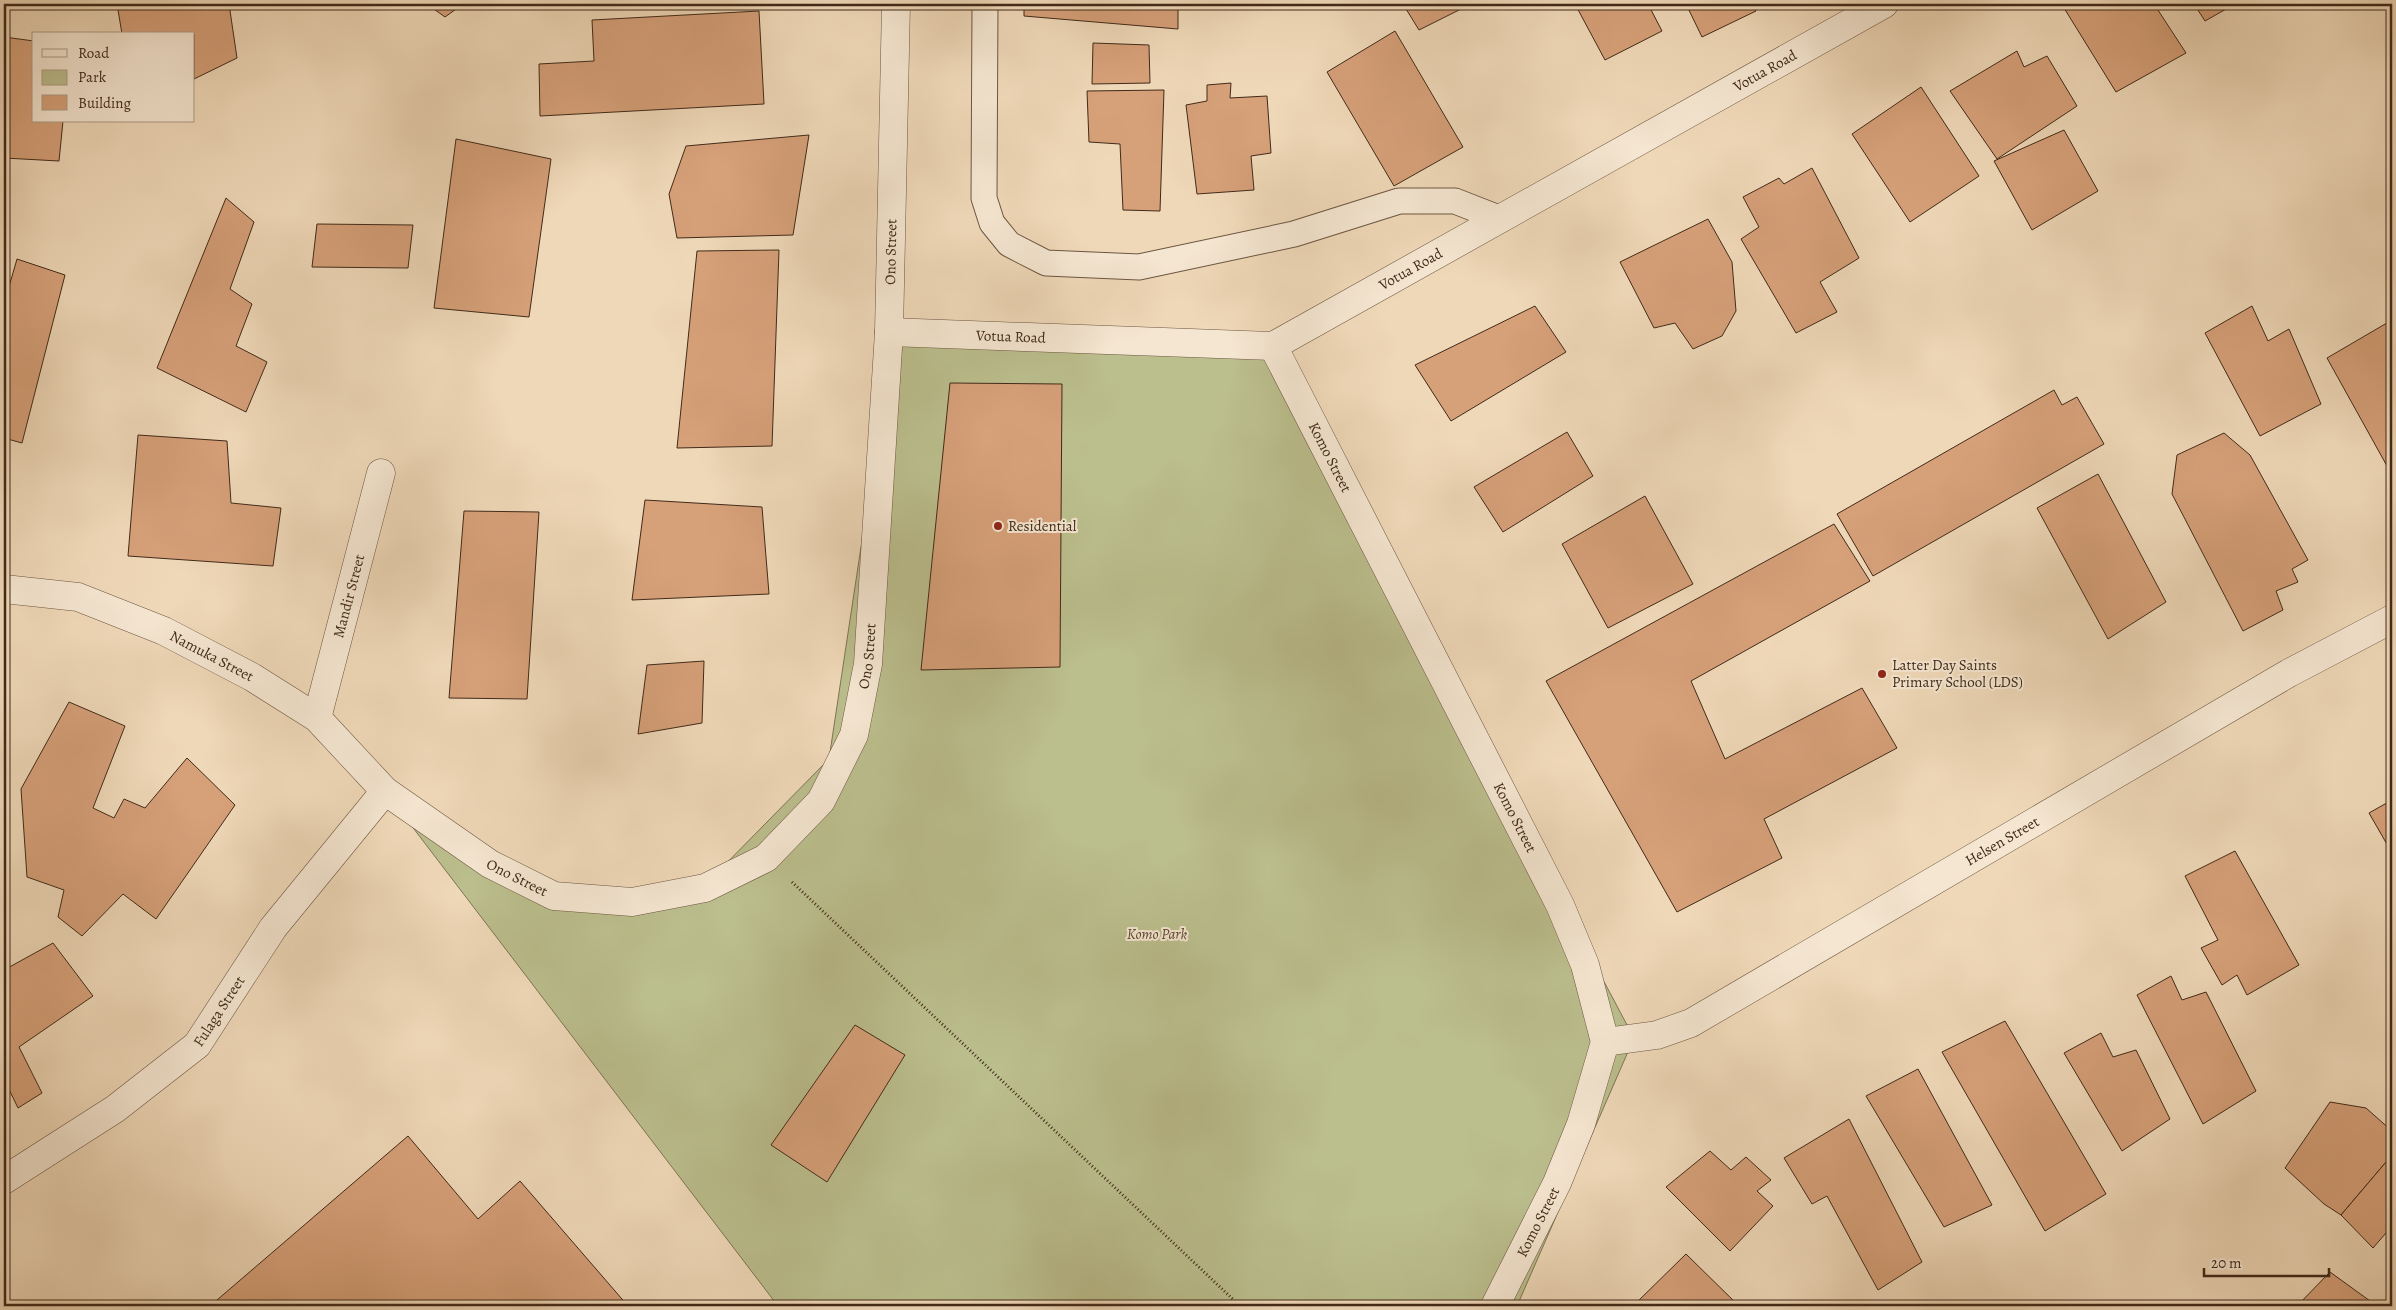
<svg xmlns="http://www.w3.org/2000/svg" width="2396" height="1310" font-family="Alegreya,serif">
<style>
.green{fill:#bbbe8d;stroke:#7e7453}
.building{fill:#d6a079;stroke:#412a19}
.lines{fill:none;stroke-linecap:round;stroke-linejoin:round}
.lane-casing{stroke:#6c5641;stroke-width:27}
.street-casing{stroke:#6c5641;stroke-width:29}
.path{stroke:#412a19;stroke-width:3;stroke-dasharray:1 2.5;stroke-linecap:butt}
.lane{stroke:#f5e6d1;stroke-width:25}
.street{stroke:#f5e6d1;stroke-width:28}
.poi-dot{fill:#8f2418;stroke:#f5e6d1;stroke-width:2}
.labels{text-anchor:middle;stroke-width:4;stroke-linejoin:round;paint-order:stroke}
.street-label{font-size:15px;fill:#412a19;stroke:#f5e6d1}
.poi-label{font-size:15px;fill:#412a19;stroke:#f5e6d1;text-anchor:start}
.park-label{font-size:15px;font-style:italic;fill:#594830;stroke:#f5e6d1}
</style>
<rect width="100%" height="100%" fill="#efd8b8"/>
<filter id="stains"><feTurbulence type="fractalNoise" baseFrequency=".004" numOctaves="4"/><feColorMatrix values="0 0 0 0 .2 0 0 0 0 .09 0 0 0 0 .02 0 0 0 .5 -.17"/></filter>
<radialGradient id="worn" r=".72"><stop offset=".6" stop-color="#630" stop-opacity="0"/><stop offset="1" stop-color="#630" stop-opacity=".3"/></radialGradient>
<path class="green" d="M895 322 1268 350 1634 1038 1517 1306H778L385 791 546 907 705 885 829 759Z"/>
<g class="building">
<path d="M117 4H229L237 58 194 79V34H122Z"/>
<path d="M427 4H463L445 17Z"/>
<path d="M1024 4H1178V29L1024 16Z"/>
<path d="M1403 4H1471L1419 30Z"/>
<path d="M1575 4H1648L1662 31 1605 60Z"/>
<path d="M1686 4H1752L1756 11 1702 37Z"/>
<path d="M2070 4H2154L2186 53 2116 92 2064 8Z"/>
<path d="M2194 4H2235L2205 21Z"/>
<path d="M759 11 764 104 540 116 539 64 594 61 592 20Z"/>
<path d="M1395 31 1463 147 1394 186 1327 72Z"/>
<path d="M4 37 34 41V121H63L59 161 4 158Z"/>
<path d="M1093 43 1149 45 1150 83 1092 84Z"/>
<path d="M2017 51 2024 67 2047 56 2077 106 1997 159 1950 91Z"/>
<path d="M1231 83 1230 98 1267 96 1271 153 1251 156 1254 190 1197 194 1186 105 1207 101V85Z"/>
<path d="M1921 87 1979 176 1910 222 1852 134Z"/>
<path d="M1164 90 1160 211 1123 210 1120 144 1089 142 1087 91Z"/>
<path d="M2064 130 2098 191 2032 230 1994 161Z"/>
<path d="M809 135 793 235 677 238 669 194 686 146Z"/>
<path d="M456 139 551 159 529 317 434 308Z"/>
<path d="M1812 168 1859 258 1820 282 1837 312 1796 333 1741 239 1759 227 1743 197 1779 178 1784 184Z"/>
<path d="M226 198 254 222 230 289 252 304 236 346 267 362 246 412 157 368Z"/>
<path d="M1708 219 1732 262 1736 311 1722 336 1693 349 1675 323 1654 328 1620 262Z"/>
<path d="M317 224 413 225 408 268 312 267Z"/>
<path d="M779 250 772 446 677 448 697 251Z"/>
<path d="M17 259 65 275 22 443 4 438V304Z"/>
<path d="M1535 306 1566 352 1451 421 1415 365Z"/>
<path d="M2252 306 2268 341 2289 329 2321 404 2260 436 2205 333Z"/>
<path d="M2392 320V475L2327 358Z"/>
<path d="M950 383 1062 384 1060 667 921 670Z"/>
<path d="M2054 390 2062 405 2077 397 2104 444 1873 576 1837 514Z"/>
<path d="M1567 432 1593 476 1503 532 1474 487Z"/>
<path d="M2224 433 2250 455 2308 560 2292 569 2298 582 2276 591 2283 610 2243 631 2172 494 2177 455Z"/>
<path d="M138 435 227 441 231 503 281 508 273 566 128 556Z"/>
<path d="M2098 474 2166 602 2108 639 2037 508Z"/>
<path d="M1645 496 1693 584 1608 628 1562 544Z"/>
<path d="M645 500 762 507 769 594 632 600Z"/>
<path d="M464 511 539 512 527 699 449 698Z"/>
<path d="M1834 524 1870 581 1691 681 1725 759 1862 688 1897 748 1764 819 1782 858 1677 912 1546 681Z"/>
<path d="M704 661 702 723 638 734 647 665Z"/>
<path d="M69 702 125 726 93 808 114 818 124 799 145 808 187 758 235 805 156 919 123 894 82 936 58 917 64 890 27 877 21 789Z"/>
<path d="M2392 800V853L2369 813Z"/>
<path d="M2235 851 2299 965 2247 995 2237 975 2222 985 2201 948 2218 940 2185 876Z"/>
<path d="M53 943 93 996 19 1047 42 1093 18 1108 4 1079V970Z"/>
<path d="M2171 976 2182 1000 2206 992 2256 1091 2203 1124 2137 995Z"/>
<path d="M2005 1021 2106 1194 2045 1231 1942 1052Z"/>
<path d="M855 1025 905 1055 827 1182 771 1145Z"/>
<path d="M2101 1033 2113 1057 2136 1050 2170 1119 2122 1151 2064 1053Z"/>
<path d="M1918 1069 1992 1205 1944 1227 1866 1096Z"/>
<path d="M2330 1102 2366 1108 2392 1131V1155L2341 1215 2324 1204 2285 1168Z"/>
<path d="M1849 1119 1922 1262 1878 1290 1827 1196 1812 1204 1784 1158Z"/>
<path d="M408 1136 478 1219 520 1181 628 1306H210Z"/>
<path d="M1710 1151 1731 1170 1746 1157 1771 1180 1757 1191 1773 1206 1730 1251 1666 1187Z"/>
<path d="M2392 1155V1226L2373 1248 2341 1215Z"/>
<path d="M1686 1254 1739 1306H1633Z"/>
<path d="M2330 1272 2377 1306H2297Z"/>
</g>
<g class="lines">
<defs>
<path id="lane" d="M985 4 984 198 992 223 1009 244 1046 263 1139 267 1294 234 1399 201H1455L1501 219"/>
<g id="street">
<path id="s1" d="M889 332 1273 346 1884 4"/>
<path id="s2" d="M1273 346 1560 905 1585 965 1605 1042 1581 1124 1557 1183 1495 1306"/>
<path id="s3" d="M4 589 78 597 164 631 252 677 317 718 385 791 490 864 554 896 632 902 705 888 766 858 821 801 854 735 868 664 889 332 896 4"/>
<path id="s4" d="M317 718 381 473"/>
<path id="s5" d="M1605 1042 1657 1035 1691 1023 2289 673 2392 619"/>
<path id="s6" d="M4 1180 115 1109 197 1045 273 928 385 791"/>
</g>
</defs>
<use href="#lane" class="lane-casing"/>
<use href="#street" class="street-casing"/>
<path class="path" d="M792 882 1240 1306"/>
<use href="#lane" class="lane"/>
<use href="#street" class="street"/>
</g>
<g class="poi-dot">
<circle cx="998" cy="526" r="5"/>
<circle cx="1882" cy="674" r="5"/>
</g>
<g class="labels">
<g class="street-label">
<text dy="5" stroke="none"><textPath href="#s1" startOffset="948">Votua Road</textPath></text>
<text dy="5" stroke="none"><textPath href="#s3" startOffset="1501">Ono Street</textPath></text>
<text dy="5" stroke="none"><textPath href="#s1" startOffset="542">Votua Road</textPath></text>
<text dy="5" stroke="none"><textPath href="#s1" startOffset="122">Votua Road</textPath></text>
<text dy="5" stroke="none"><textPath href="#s2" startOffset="125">Komo Street</textPath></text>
<text dy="5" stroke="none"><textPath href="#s4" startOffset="126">Mandir Street</textPath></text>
<text dy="5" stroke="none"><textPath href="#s3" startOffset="1096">Ono Street</textPath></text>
<text dy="5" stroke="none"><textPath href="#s3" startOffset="221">Namuka Street</textPath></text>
<text dy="5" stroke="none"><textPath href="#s2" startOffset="530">Komo Street</textPath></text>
<text dy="5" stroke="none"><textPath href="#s5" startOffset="449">Helsen Street</textPath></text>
<text dy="5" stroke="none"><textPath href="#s3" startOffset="601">Ono Street</textPath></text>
<text dy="5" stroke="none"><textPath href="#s6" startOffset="276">Fulaga Street</textPath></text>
<text transform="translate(1538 1222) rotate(-63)" y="5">Komo Street</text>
</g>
<g class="poi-label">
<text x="1008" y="531">Residential</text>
<text x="1892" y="670">Latter Day Saints<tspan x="1892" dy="17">Primary School (LDS)</tspan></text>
</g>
<g class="park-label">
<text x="1157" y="939">Komo Park</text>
</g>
</g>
<rect width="2396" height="1310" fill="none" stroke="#efd8b8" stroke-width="20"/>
<rect x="5" y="5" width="2386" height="1300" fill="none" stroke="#412a19" stroke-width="2.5"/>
<rect x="10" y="10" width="2376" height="1290" fill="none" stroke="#412a19"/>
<rect x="32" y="32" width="162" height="90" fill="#f5e6d1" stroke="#ad9b87"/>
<rect x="42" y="49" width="25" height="8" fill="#f5e6d1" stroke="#ad9b87"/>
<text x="78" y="58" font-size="15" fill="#412a19">Road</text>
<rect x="42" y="70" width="25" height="15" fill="#bbbe8d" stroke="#ad9b87"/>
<text x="78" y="82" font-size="15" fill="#412a19">Park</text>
<rect x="42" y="95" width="25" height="15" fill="#d6a079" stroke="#ad9b87"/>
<text x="78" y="108" font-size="15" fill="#412a19">Building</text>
<path d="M2204 1268v8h125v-8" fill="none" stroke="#412a19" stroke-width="2.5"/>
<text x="2211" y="1268" font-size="15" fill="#412a19" stroke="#f5e6d1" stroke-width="4" paint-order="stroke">20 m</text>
<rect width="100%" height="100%" filter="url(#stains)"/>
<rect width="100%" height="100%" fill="url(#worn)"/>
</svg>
